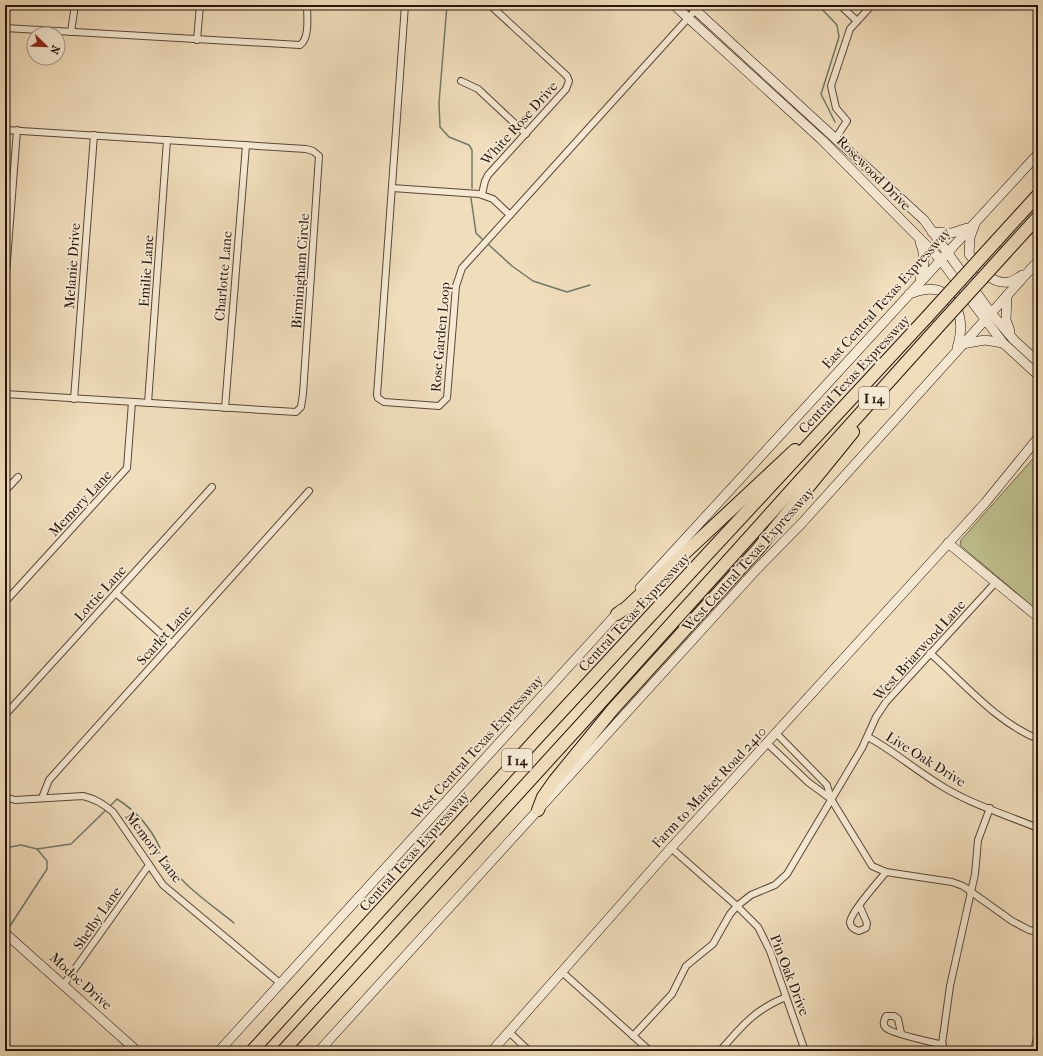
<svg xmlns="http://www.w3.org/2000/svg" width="1043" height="1056" font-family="'IM FELL French Canon',serif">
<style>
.green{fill:#bebf8d;stroke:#726a4c}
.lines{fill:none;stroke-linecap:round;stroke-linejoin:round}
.stream{stroke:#6d7a6b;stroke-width:1.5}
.street-casing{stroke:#594738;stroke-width:8}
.secondary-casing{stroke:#27150c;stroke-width:10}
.highway-casing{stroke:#27150c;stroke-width:14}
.street{stroke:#f5e9d3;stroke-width:6}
.secondary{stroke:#f5e9d3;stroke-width:9}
.highway{stroke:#f0ddbb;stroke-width:12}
.highway-bridge-casing{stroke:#27150c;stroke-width:14;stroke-linecap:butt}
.highway-bridge{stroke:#f0ddbb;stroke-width:12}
.labels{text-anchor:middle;stroke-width:3.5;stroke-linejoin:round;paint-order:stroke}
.shield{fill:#f5e9d3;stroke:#655548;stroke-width:1}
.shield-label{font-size:13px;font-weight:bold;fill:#27150c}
.street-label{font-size:14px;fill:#27150c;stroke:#f5e9d3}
</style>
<rect width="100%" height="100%" fill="#f0ddbb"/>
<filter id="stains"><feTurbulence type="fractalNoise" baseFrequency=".005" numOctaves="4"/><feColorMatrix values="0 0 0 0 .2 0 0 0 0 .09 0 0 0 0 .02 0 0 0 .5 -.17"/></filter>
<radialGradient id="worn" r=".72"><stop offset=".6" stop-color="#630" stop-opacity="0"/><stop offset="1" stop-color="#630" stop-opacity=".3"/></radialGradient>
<path class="green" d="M1038 453V611L960 545 961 540Z"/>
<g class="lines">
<g class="stream">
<path d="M447 5 439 103 440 127 449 137 469 145 472 150V188"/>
<path d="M818 5 837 25 839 37 821 94 835 122"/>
<path d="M471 198 476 233 482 239"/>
<path d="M489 245 512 266 533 281 567 292 590 285"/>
<path d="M111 805 117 799C136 811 151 828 160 848"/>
<path d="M5 848 21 845 37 849 71 844 105 811"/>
<path d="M165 857C177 882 212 905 234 923"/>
<path d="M8 929 47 869V861L37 849"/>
</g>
<defs>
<g id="street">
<path d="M405 5 377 395 378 398 384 402 439 406 447 398 456 286 462 268 700 5"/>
<path d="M840 5 857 21"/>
<path d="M5 28 300 45C310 38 307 17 307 5"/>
<path d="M71 32 75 5"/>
<path d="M197 40 200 5"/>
<path d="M461 81 478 89 526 134"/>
<path d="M5 130 306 149 313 151 319 156 303 394 301 407 296 412 5 394"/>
<path d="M835 139 847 121 836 108 831 86 850 29 872 5"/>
<path d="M392 188 479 194 493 199 510 215"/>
<path d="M482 194 485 181 488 175 566 89 569 81 567 76 490 5"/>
<path d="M5 287 17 130"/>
<path d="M74 399 94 135"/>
<path d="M148 403 167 140"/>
<path d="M225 408 246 145"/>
<path d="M5 491 18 477"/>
<path d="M116 593 172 644"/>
<path d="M5 602 127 468 132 402"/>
<path d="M930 653C964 683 996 722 1038 739"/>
<path d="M5 715 212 487"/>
<path d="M777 734 827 785 831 799 872 866 886 872 952 882 963 886 1012 921 1029 930 1038 932"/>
<path d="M868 737C892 750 913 768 937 783 967 803 1004 814 1038 828"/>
<path d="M768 744 808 782 831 799"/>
<path d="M5 797 15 800 83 796C96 799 103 804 113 812L163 885 281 984"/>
<path d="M42 798 49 780 309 491"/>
<path d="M671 848 737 906 758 927 770 951 805 1051"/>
<path d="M860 907 867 923 866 928 859 931C855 930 851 928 850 923 849 914 879 881 886 872"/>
<path d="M562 972 650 1051"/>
<path d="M64 984 149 865"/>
<path d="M509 1032 529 1051"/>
<path d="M901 1033 898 1019 894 1016H886C884 1021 882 1024 886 1028 892 1034 932 1042 943 1045"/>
<path d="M633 1036 672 994 686 966 713 944 730 914 737 906 751 895 775 885 787 874 862 748 876 717 886 702 995 583"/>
<path d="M720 1051C742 1026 754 1010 786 997"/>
<path d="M941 1051 950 986 975 874 978 840 990 808"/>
<path d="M1034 1051 1038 1033"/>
</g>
<g id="secondary">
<path d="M674 5 822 140 940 259 1003 343 1038 375"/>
<path d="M690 5 924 220 991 313 1014 340 1038 362"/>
<path d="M975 224 970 237 969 254C978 266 991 285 1008 282 1013 282 1018 278 1022 275"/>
<path d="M932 232 952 233 967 228"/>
<path d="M920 242C925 255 926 265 920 278"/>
<path d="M909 294C918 291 927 288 937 290 941 290 944 294 947 297 963 310 963 329 957 348"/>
<path d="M1007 295 1006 320 1010 331"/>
<path d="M962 344 985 340 1003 343"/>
<path d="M948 543 1038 617"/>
<path d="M640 588 1038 154"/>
<path d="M5 933 137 1051"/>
<path d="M219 1051 621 609"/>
<path d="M319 1051 757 569 802 523 1038 261"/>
<path d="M492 1051 671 848 936 557 985 503 1038 438"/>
</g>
<g id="highway">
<path d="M996 241 1038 195"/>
<path d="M1007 251 1038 217"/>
<path d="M617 614 626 608 795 450"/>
<path d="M538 810 543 797 555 780 613 709 758 549 853 432"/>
<path d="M252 1051 538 737 927 317"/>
<path d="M283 1051 584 721 938 327"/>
</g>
</defs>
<use href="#street" class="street-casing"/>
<use href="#secondary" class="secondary-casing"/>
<use href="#highway" class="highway-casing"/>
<use href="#street" class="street"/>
<use href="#secondary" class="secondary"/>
<use href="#highway" class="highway"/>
<defs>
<g id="highway-bridge">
<path d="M927 317 996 241"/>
<path d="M938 327 1007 251"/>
</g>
</defs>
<use href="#highway-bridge" class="highway-bridge-casing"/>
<use href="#highway-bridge" class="highway-bridge"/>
</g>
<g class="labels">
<g class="shield">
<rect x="859" y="387" width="30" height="22" rx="3"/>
<rect x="502" y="749" width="30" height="22" rx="3"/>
</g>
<g class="shield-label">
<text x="874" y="403">I 14</text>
<text x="517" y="765">I 14</text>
</g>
<g class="street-label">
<text transform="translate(519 123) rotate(-48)" y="5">White Rose Drive</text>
<text transform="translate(874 173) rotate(45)" y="5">Rosewood Drive</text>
<text transform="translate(72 266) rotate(-86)" y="5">Melanie Drive</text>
<text transform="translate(146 271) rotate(-86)" y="5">Emilie Lane</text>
<text transform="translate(300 271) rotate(-86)" y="5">Birmingham Circle</text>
<text transform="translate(223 276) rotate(-85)" y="5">Charlotte Lane</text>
<text transform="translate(886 298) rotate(-48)" y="5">East Central Texas Expressway</text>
<text transform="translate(440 337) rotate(-85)" y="5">Rose Garden Loop</text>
<text transform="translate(854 374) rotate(-47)" y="5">Central Texas Expressway</text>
<text transform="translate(80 503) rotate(-47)" y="5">Memory Lane</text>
<text transform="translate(748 559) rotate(-48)" y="5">West Central Texas Expressway</text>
<text transform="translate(100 593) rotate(-48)" y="5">Lottie Lane</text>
<text transform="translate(634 612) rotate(-47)" y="5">Central Texas Expressway</text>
<text transform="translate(164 635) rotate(-48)" y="5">Scarlet Lane</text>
<text transform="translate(919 650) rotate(-48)" y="5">West Briarwood Lane</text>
<text transform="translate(477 747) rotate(-48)" y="5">West Central Texas Expressway</text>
<text transform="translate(926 759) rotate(32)" y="5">Live Oak Drive</text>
<text transform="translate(709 787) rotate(-47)" y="5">Farm-to-Market Road 2410</text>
<text transform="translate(154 847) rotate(53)" y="5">Memory Lane</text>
<text transform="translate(414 851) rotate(-48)" y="5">Central Texas Expressway</text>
<text transform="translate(97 918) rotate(-55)" y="5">Shelby Lane</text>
<text transform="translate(790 975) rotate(69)" y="5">Pin Oak Drive</text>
<text transform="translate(81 981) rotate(42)" y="5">Modoc Drive</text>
</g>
</g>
<rect width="1043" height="1056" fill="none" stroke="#f0ddbb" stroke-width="20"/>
<rect x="6" y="6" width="1031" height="1044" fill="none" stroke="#27150c" stroke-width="2"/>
<rect x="10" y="10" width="1023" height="1036" fill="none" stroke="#27150c"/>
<g transform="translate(46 46) rotate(113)"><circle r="19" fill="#f5e9d3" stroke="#a39483"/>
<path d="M0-3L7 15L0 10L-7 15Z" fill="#8f2418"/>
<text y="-6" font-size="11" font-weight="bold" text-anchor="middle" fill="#27150c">N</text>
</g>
<rect width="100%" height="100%" filter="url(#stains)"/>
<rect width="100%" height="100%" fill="url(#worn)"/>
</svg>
